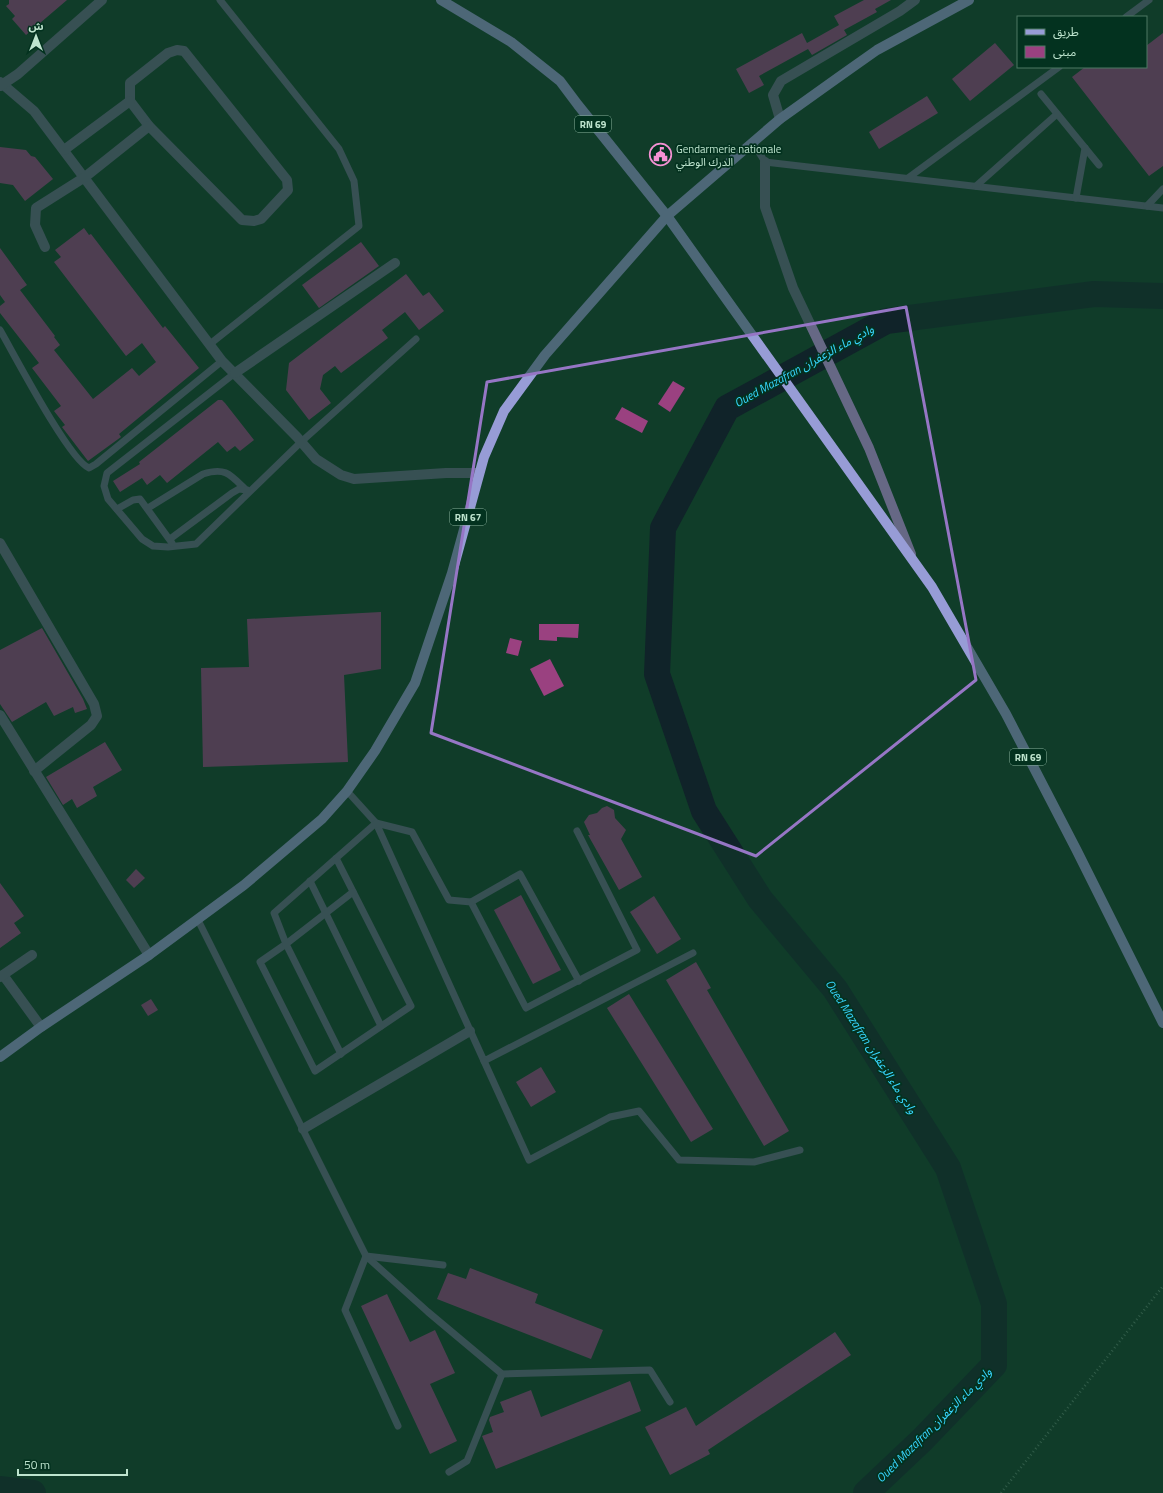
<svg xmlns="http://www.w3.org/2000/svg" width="1163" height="1493" font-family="'Titillium Web','Noto Sans Arabic',sans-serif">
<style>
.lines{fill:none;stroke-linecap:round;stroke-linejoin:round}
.river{stroke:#102329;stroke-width:26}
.building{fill:#9a4180}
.path{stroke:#5b8570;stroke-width:2.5;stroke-dasharray:1 3;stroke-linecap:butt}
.service{stroke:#666885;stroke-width:7}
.minor{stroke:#666885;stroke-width:10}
.primary{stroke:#979cd6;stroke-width:10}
.marked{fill:none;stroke:#9676c5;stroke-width:3;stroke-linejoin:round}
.labels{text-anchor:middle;stroke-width:3.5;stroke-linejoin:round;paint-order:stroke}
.shield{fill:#03321f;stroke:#86af9a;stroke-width:1}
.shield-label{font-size:10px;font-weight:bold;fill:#bee4ce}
.poi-label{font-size:11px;fill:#bee4ce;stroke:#03321f;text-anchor:start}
.water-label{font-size:12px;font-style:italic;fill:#38d5fe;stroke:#03321f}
</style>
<rect width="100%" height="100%" fill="#103d29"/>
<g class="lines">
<g class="river">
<path d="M0 1489 33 1493"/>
<path d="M866 1493 922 1440 994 1365V1304L948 1168 835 989 760 899 704 811 657 674 663 528 727 408 886 321 1094 294 1163 296"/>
</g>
</g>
<g class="building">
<path d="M9 0H67L26 35 12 19 15 16 6 6 9 4Z"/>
<path d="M864 0H891L875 9 877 12 844 30 847 35 812 55 808 49 759 76 764 85 749 93 736 69 802 33 807 43 839 25 834 16Z"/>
<path d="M1163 33V166L1149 176 1072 77 1085 67H1146V46Z"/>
<path d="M995 43 1014 65 970 101 952 79Z"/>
<path d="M927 96 938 113 879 149 869 132Z"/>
<path d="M0 147 26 150 31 156 35 157 53 179 25 201 13 185 0 183Z"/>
<path d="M84 228 89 235 91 234 163 328 165 326 199 368 119 434 121 437 88 461 62 427 65 425 54 411 61 406 32 368 39 363 0 313V306L5 302 0 295V248L27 285 20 290 55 336 54 337 60 345 54 350 93 399 132 368 139 376 156 362 142 343 126 356 54 262 61 257 55 250Z"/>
<path d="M361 242 379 266 319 308 302 285Z"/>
<path d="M406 274 423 296 429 292 444 311 419 330 405 312 382 330 388 338 341 373 335 366 323 375 320 389 331 403 309 420 286 390 289 363Z"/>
<path d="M673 381 685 388 670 412 658 404Z"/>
<path d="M218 400H222L225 403 254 440 240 451 235 446 227 452 218 442 167 483 160 475 147 485 142 478 120 492 113 481 140 464 139 462Z"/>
<path d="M622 407 648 421 642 433 615 419Z"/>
<path d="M381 612V669L344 675 348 762 203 767 201 668 249 667 247 619Z"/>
<path d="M539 624H579L578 638 557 637V641L539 640Z"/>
<path d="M42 628 83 699 87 709 75 713 73 707 54 716 46 702 12 722 0 704V650Z"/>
<path d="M510 638 522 641 518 656 506 653Z"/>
<path d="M550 659 564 686 544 696 530 669Z"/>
<path d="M105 742 122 770 93 787 97 796 77 808 72 799 63 805 46 777Z"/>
<path d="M607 806 614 810 615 818 626 830 621 839 642 877 619 890 588 835H590L584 822 589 815 597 813 602 808Z"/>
<path d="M136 869 145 878 134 888 126 880Z"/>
<path d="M0 883 24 916 14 923 21 933 0 948Z"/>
<path d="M521 895 561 970 533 984 494 910Z"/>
<path d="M654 896 681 939 657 954 630 912Z"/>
<path d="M696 962 711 988 707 990 789 1131 764 1146 666 980Z"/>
<path d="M629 994 713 1129 691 1142 607 1008Z"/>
<path d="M151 999 158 1010 148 1016 141 1005Z"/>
<path d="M541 1067 556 1092 531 1107 516 1082Z"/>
<path d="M470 1268 538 1294 535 1303 603 1330 591 1359 437 1299 448 1273 466 1279Z"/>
<path d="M387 1294 410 1342 435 1330 455 1373 430 1384 457 1441 430 1454 361 1306Z"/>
<path d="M835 1332 851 1355 708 1450 710 1454 670 1475 645 1427 686 1407 696 1426Z"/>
<path d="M630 1381 641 1411 496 1469 482 1436 493 1432 489 1420 490 1417 504 1412 500 1402 531 1390 541 1417Z"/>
</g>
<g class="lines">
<path class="path" d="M1001 1493 1163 1286"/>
<g class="service">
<path d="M1126 17 1149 0"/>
<path d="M1041 94 1099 165"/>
<path d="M753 143 765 162 1163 208"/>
<path d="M908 178 1059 67"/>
<path d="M976 186 1057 114"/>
<path d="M1076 198 1085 148"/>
<path d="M1147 206 1163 189"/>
<path d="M0 330C14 354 69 460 89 468L96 464 222 361"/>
<path d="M210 344 359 226 354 181 339 149 220 0"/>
<path d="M235 373 107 473 104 486 108 499 142 539 153 546 168 547 196 544 301 442 416 339"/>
<path d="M148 508 203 474C225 467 230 474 245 489"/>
<path d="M117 509 133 500 140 499 172 543"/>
<path d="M170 539 232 493 239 489 247 490"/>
<path d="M347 791 376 823 484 1061 693 953"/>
<path d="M336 858 411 1006 315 1071 260 962 286 944 274 913 376 823 412 832 449 900 471 902 526 1008 637 950 577 831"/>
<path d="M310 881 381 1026"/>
<path d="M471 902 520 874 579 981"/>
<path d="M198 920 366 1256 443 1265"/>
<path d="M341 1054 286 944 353 892"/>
<path d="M484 1061 529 1160 610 1117 639 1111 679 1160 754 1162 800 1150"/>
<path d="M398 1426 345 1310 366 1256 428 1312 502 1374 650 1370 670 1402"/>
<path d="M449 1472 467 1461 502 1374"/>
</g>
<g class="minor">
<path d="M177 50 184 51 287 180 288 190 261 219 254 221 242 220 149 126 130 101V83L168 53Z"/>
<path d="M0 82 34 111 222 361 297 437 316 459 341 475 354 479 446 473H479"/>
<path d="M0 86 18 74 102 0"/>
<path d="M780 119 773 95 781 81 900 11 915 0"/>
<path d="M64 150 130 101"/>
<path d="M765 162V207L793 288 869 448 911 554"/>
<path d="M45 247 35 225 36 208 85 177 149 126"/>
<path d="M235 373 395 263"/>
<path d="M0 543 94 704 97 716 91 725 34 771"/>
<path d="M0 715 149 955"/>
<path d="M3 975 41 1027"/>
<path d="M0 977 32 955"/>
<path d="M303 1129 470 1031"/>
</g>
<g class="primary">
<path d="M441 0 511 42 560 81 578 105 667 216 932 587 1006 714 1076 849 1163 1023"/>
<path d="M0 1057 41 1027 149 955 244 885 322 819 347 791 375 751 415 683 452 573 484 457 504 411 545 355 667 216 780 119 843 74 877 50 969 0"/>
</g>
</g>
<path d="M0 0H1163V1493H0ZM906 307 976 680 756 856 431 733 487 382Z" fill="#103d29" fill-opacity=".55" fill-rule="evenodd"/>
<path class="marked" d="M906 307 976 680 756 856 431 733 487 382Z"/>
<defs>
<symbol id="civic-ring" viewBox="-11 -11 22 22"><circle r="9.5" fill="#03321f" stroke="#f491d3" stroke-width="1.5"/><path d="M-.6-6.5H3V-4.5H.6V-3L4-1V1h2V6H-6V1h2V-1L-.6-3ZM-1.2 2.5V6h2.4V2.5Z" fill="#f491d3"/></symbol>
</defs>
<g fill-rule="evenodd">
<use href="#civic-ring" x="648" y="142" width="25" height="25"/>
</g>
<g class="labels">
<g class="shield">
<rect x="575" y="116" width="36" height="16" rx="3"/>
<rect x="450" y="509" width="36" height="16" rx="3"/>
<rect x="1010" y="749" width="36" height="16" rx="3"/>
</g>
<g class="shield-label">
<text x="593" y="128">RN 69</text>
<text x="468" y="521">RN 67</text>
<text x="1028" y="761">RN 69</text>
</g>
<g class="poi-label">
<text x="676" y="153">Gendarmerie nationale<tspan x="676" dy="13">الدرك الوطني</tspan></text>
</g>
<g class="water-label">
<text transform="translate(804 366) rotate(-29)" y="4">Oued Mazafran وادي ماء الزعفران</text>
<text transform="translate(871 1047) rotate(57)" y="4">Oued Mazafran وادي ماء الزعفران</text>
<text transform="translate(934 1425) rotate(-45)" y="4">Oued Mazafran وادي ماء الزعفران</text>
</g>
</g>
<rect x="1017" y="16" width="130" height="52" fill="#03321f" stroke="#4e7965"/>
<rect x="1025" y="29" width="20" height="6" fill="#979cd6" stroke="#4e7965"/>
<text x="1053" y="36" font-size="12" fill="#bee4ce">طريق</text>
<rect x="1025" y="46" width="20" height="12" fill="#9a4180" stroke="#4e7965"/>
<text x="1053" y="56" font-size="12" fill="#bee4ce">مبنى</text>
<g transform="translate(36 36)" stroke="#03321f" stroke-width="3" paint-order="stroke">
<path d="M0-3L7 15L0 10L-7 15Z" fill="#bee4ce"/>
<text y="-6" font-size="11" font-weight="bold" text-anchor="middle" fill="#bee4ce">ش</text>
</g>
<path d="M18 1469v6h109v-6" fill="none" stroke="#bee4ce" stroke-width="2"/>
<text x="24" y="1469" font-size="12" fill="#bee4ce" stroke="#03321f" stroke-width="3" paint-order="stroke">50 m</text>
</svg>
